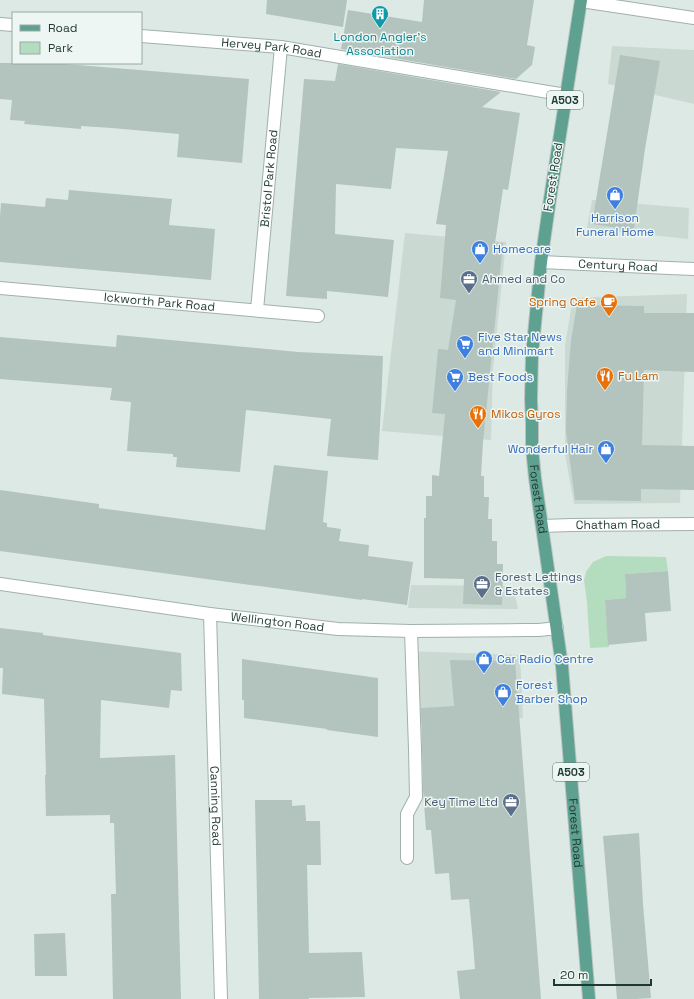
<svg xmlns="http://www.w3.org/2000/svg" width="694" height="999" font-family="'Space Grotesk',sans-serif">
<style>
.built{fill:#cbd9d3}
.green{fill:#b4dcbf}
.building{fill:#b2c4bd}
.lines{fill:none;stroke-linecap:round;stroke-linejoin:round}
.lane-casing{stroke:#a0b1ab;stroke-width:14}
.street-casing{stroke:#a0b1ab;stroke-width:14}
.primary-casing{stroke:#bcc4c2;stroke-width:14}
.lane{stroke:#fff;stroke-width:12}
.street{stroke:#fff;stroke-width:12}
.primary{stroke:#5fa191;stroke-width:12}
.labels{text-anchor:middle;stroke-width:3;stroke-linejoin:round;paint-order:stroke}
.shield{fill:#edf6f2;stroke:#5c726c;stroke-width:1}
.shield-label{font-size:11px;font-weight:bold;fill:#1e3932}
.culture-label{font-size:12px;fill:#0d838f;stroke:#edf6f2}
.street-label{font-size:12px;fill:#1e3932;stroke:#edf6f2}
.shop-label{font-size:12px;fill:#366cbe;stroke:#edf6f2;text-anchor:start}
.service-label{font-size:12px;fill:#4e5e75;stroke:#edf6f2;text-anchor:start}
.food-label{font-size:12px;fill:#c56008;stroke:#edf6f2;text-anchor:start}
</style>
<rect width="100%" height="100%" fill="#dde9e4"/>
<g class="built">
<path d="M612 46 694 50V104L608 84Z"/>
<path d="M592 200 689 208 688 239 587 228Z"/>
<path d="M405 233 506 242 493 369 491 440 382 431Z"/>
<path d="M687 294 680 503 574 504 565 454V345L573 298Z"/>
<path d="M411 585 513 586 518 609 408 608Z"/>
<path d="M406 651 520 655 523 718 411 723Z"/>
</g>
<path class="green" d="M606 556 666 557 668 571 625 574 626 598 605 600 609 647 590 648 587 602 584 580 586 572 593 562Z"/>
<g class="building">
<path d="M267 0H347L343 27 266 14Z"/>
<path d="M424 0H534L527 45 535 47 532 65 516 79 341 49 348 10 422 22Z"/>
<path d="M620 55 660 61 645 149 634 228H633L632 230 592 224Z"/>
<path d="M0 63H53L249 79 242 163 177 157 179 134 112 128 81 126V129L24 124 25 121 10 120 12 100 0 99Z"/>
<path d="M338 64 501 92 482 107 520 113 508 190 503 189 495 243H503L483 442 481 476H484V497H489L488 519H492V541H497V564H503L502 605 463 604 464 579 424 578V518H426V496H432V475L439 476 445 414 432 413 436 371 438 349 448 350 456 300 440 298 446 225 436 224 448 151 396 148 391 189 336 184 335 234 394 240 388 297 327 291V299L286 296 304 79 335 81Z"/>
<path d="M69 190 172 199 169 225 215 229 211 280 0 262V217L1 203 45 207 46 198 68 200Z"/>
<path d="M577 305 644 306V313H694V372L644 370 642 445 694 446V490L641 489V501L575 500 566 431 567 391 571 340Z"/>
<path d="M117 335 298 352 383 356 381 408 378 460 327 456 331 419 246 410 240 472 176 467 177 457H173V454L127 451 131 402 110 400 112 388 0 379V337L116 347Z"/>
<path d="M274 465 328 471 323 522 327 523V527L341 529 339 541 369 545 368 556 413 562 407 605 362 599V600L340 597 0 551V490L99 504V508L265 530Z"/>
<path d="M668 571 671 611 645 613 647 641 608 645 605 600 626 598 625 574Z"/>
<path d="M0 628 43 633V635L181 653 182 691 171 690 169 708 101 700 100 758 175 755 181 999H113L111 894H116L114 823H110V815L46 816 45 775H46L44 699 2 694 3 668H0Z"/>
<path d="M242 659 378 678V737L327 730V729L244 718V700H242Z"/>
<path d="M450 660 515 661 541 999H460L457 971 475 969 473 943 469 899 451 900 449 873 435 874 431 830H426L423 790 421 708 454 706Z"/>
<path d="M255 800H292V806L305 805 306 821H320L321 865H307L309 953 362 952 365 997 309 998V999H259Z"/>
<path d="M639 833 643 904 651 998 636 999H617L603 836Z"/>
<path d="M65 933 67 976H35L34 934Z"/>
</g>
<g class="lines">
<defs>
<path id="lane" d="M407 858V814L416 797 415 749 411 631"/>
<g id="street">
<path d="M581 1 694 18"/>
<path d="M0 24 13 25"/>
<path id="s1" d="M141 36 281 47 566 95"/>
<path id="s2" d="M541 262 669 268 694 269"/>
<path id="s3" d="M0 288 318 316"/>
<path id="s4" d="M257 310 281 47"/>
<path id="s5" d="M542 526 571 525 694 524"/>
<path id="s6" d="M0 584 210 614 338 629 411 631 526 630H539L557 628"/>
<path id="s7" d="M210 614 221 999"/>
</g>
<g id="primary">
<path id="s8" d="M581 0 550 199 541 262 532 355 531 399 532 423V448L535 478 562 666 589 999"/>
</g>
</defs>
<use href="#lane" class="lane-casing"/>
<use href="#street" class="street-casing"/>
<use href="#primary" class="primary-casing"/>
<use href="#lane" class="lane"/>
<use href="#street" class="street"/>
<use href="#primary" class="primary"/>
</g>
<defs>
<symbol id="building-pin" viewBox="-11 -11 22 30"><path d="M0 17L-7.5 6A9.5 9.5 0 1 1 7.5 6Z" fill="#0f9aa8" stroke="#edf6f2"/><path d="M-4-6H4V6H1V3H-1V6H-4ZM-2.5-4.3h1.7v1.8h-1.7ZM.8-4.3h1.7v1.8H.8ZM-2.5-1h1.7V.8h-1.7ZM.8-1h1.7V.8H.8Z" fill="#fff"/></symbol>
<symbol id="shop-pin" viewBox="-11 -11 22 30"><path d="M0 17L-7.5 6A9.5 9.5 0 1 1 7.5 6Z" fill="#3f7fe0" stroke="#edf6f2"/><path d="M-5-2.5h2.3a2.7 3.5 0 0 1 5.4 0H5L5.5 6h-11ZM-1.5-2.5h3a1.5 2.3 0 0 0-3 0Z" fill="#fff"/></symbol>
<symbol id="office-pin" viewBox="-11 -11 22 30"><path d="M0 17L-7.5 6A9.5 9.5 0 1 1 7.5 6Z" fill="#5c6f8a" stroke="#edf6f2"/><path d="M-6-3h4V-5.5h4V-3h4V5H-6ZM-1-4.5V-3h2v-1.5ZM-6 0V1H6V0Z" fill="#fff"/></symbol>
<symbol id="cafe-pin" viewBox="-11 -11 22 30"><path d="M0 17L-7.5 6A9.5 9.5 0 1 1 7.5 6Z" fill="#e8710a" stroke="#edf6f2"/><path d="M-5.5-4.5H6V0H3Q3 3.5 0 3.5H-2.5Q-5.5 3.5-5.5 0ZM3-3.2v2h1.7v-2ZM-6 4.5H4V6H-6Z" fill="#fff"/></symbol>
<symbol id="supermarket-pin" viewBox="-11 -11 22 30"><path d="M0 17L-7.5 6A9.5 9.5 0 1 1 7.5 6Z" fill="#3f7fe0" stroke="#edf6f2"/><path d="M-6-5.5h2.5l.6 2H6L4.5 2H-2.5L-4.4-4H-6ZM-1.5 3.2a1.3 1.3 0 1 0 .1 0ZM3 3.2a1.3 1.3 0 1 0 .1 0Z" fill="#fff"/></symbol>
<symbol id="restaurant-pin" viewBox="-11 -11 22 30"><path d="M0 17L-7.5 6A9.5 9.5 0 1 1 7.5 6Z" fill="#e8710a" stroke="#edf6f2"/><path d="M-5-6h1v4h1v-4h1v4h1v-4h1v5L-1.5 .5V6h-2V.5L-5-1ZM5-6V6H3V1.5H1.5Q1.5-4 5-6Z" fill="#fff"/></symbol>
</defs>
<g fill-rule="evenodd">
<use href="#building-pin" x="370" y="4" width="20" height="27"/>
<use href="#shop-pin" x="605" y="185" width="20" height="27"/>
<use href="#shop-pin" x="470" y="239" width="20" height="27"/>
<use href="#office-pin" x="459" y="269" width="20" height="27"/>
<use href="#cafe-pin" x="599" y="292" width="20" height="27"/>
<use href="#supermarket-pin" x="455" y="334" width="20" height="27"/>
<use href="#restaurant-pin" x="595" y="366" width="20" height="27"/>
<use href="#supermarket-pin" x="445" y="367" width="20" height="27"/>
<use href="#restaurant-pin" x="468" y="404" width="20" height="27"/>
<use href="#shop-pin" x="596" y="439" width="20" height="27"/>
<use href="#office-pin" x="472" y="574" width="20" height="27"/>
<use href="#shop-pin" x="474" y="649" width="20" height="27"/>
<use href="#shop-pin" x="493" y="682" width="20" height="27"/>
<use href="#office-pin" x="501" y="792" width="20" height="27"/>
</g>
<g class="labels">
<g class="shield">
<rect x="547" y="91" width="36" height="18" rx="3"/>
<rect x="553" y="763" width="36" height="18" rx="3"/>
</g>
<g class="shield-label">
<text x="565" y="104">A503</text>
<text x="571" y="776">A503</text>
</g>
<g class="culture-label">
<text x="380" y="41">London Angler's<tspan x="380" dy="14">Association</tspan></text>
</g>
<g class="street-label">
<text dy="4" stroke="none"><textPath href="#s1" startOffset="131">Hervey Park Road</textPath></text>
<text transform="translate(553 177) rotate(-81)" y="4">Forest Road</text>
<text dy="4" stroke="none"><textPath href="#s4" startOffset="132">Bristol Park Road</textPath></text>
<text dy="4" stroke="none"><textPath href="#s2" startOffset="77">Century Road</textPath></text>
<text dy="4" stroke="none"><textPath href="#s3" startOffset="160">Ickworth Park Road</textPath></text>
<text dy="4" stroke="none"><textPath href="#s8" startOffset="503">Forest Road</textPath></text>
<text dy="4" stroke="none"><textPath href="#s5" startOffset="76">Chatham Road</textPath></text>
<text dy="4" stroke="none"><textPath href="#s6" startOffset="280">Wellington Road</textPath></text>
<text dy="4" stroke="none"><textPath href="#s7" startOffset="192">Canning Road</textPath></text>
<text dy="4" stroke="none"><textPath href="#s8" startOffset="839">Forest Road</textPath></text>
</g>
<g class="shop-label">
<text x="615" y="222" text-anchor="middle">Harrison<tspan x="615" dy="14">Funeral Home</tspan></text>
<text x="493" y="253">Homecare</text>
<text x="478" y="341">Five Star News<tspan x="478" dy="14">and Minimart</tspan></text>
<text x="468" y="381">Best Foods</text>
<text x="593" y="453" text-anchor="end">Wonderful Hair</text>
<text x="497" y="663">Car Radio Centre</text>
<text x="516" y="689">Forest<tspan x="516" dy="14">Barber Shop</tspan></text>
</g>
<g class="service-label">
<text x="482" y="283">Ahmed and Co</text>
<text x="495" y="581">Forest Lettings<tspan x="495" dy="14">&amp; Estates</tspan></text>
<text x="498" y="806" text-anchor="end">Key Time Ltd</text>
</g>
<g class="food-label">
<text x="596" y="306" text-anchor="end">Spring Cafe</text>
<text x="618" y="380">Fu Lam</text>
<text x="491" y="418">Mikos Gyros</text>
</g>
</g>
<rect x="12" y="12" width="130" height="52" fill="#edf6f2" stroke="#9aaaa5"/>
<rect x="20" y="25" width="20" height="6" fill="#5fa191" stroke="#9aaaa5"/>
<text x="48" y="32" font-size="12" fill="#1e3932">Road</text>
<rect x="20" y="42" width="20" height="12" fill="#b4dcbf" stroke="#9aaaa5"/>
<text x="48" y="52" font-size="12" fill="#1e3932">Park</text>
<path d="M554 979v6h97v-6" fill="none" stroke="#1e3932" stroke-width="2"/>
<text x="560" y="979" font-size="12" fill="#1e3932" stroke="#edf6f2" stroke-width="3" paint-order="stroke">20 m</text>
</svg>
